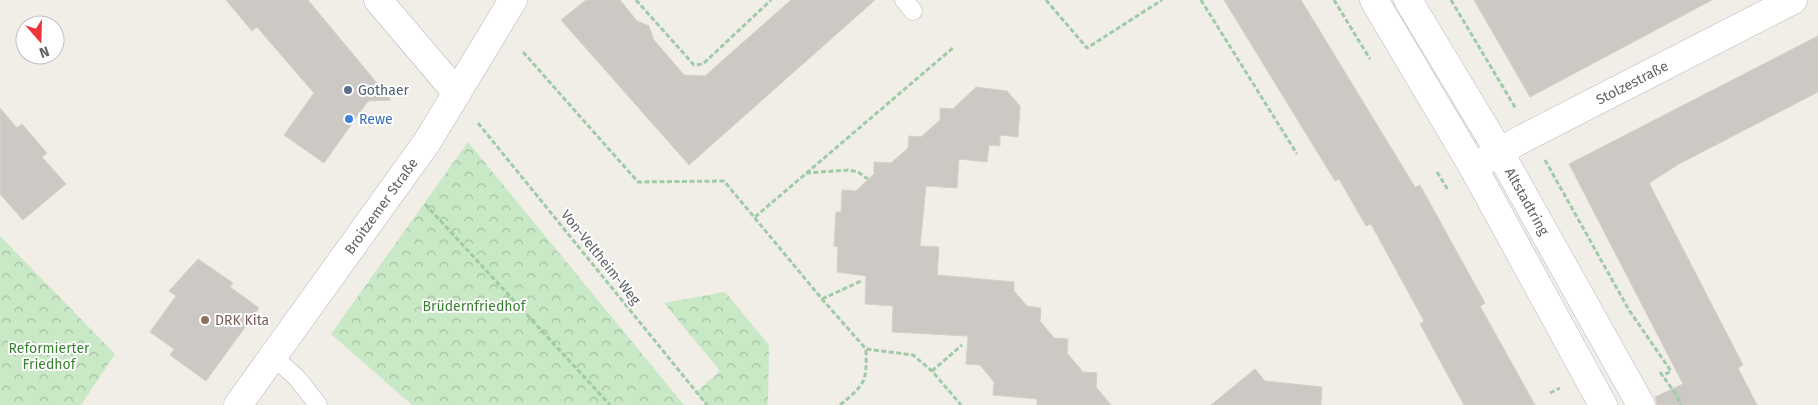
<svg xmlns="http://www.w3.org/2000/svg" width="1818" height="405" font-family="'Fira Sans',sans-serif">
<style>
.park{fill:url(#park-crowns)}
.building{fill:#ccc9c5;stroke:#d6cfc6}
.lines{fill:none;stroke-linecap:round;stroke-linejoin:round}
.lane-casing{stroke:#b3b6ba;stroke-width:19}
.street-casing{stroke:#b3b6ba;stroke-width:29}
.secondary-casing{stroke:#b4b8bc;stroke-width:29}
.path{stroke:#9fcca6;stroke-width:3;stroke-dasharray:5 2.5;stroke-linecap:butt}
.lane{stroke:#fff;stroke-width:18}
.street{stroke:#fff;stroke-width:28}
.secondary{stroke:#fff;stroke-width:28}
.service-dot{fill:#5c6f8a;stroke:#fff;stroke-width:2}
.shop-dot{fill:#3f7fe0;stroke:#fff;stroke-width:2}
.education-dot{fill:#8d6e63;stroke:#fff;stroke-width:2}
.labels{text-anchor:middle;stroke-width:4;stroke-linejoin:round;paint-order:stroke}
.street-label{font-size:14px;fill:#5f6468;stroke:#fff}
.service-label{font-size:14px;fill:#4e5e75;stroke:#fff;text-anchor:start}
.shop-label{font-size:14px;fill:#366cbe;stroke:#fff;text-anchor:start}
.park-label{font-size:14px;fill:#3a8233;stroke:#fff}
.education-label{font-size:14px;fill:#785e54;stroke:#fff;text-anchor:start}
</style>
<defs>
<pattern id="park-crowns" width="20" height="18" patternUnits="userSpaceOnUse" patternTransform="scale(1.25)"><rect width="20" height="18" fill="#c9e8c5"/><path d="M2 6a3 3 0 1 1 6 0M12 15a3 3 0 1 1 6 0" fill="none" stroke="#a6c0a4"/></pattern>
</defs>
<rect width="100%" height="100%" fill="#f1eee8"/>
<g class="park">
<path d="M468 142 684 405H412L331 334Z"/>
<path d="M0 236 115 354 81 405H0Z"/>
<path d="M725 292 769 345 768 405H707L696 392 720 371 664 303Z"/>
</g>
<g class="building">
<path d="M226 0H308L391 100 368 101 324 163 284 135 314 93 257 27 252 31Z"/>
<path d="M586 0H620L637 21 649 26 654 40 684 75 705 76 791 0H875L689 165 561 20Z"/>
<path d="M1224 0H1301L1415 187 1420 185 1485 303 1480 306 1535 405H1464L1420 324 1424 321 1371 224 1366 226 1339 179 1335 181Z"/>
<path d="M1474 0H1712L1530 97Z"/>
<path d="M1818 36V92L1679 164 1649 183 1743 365 1738 368 1757 405H1657L1655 397 1683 384 1569 164Z"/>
<path d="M976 87 1007 91 1020 106 1018 137 1000 135V146L989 145 987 162 959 159 957 188 926 186 920 246 939 247 937 275 1014 282V291L1027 306 1041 308 1040 321 1054 338 1068 339 1067 353 1083 372 1097 373 1096 387 1111 405H1037V399L993 395 994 382 980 365 966 364 968 336 892 332 893 306 865 304 866 276 837 272 838 247 834 246 836 212H841L842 190 856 191 874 174V162L891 163 908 148 909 136 921 137 940 120V108L953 109Z"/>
<path d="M0 108 17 128 22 124 47 153 42 157 66 184 23 220 0 194Z"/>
<path d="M198 259 233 283 230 287 259 308 206 381 170 355 174 349 150 332 176 296 169 291Z"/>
<path d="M1255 369 1265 381 1322 387 1321 405H1211Z"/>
</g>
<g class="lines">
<defs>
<g id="lane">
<path d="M904 0 913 11"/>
<path d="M273 356 298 379 318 405"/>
</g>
<g id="street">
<path d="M378 0 457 93"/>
<path id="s1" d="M1473 167 1524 138 1793 0"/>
<path id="s2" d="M238 405 427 142 513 0"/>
</g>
<g id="secondary">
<path d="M1374 0 1473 167 1603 405"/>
<path id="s3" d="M1408 0 1500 153 1641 405"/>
</g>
</defs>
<use href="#lane" class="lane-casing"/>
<use href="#street" class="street-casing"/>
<use href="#secondary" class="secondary-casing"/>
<g class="path">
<path d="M636 0 694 65 703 64 771 0"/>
<path d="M1046 0 1087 48 1162 0"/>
<path d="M1201 0 1297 154"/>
<path d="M1334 0 1370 59"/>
<path d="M1451 0 1516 109"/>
<path d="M523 52 638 182 724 181 822 299 866 349 913 355 932 371 961 405"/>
<path d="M478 123 707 405"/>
<path d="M1545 160 1629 310 1671 371 1662 376"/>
<path d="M1437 172 1448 190"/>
<path d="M806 173 849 170 858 172 868 179"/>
<path d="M425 204 610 405"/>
<path d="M755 217 954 47"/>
<path d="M822 299 861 281"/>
<path d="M932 371 962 345"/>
<path d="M1660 372 1675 393 1681 405"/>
<path d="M1550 393 1560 388"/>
<path d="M840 405C865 384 867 383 866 349"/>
</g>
<use href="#lane" class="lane"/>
<use href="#street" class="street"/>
<use href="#secondary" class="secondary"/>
</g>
<circle class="service-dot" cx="348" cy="90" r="5"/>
<circle class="shop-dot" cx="349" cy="119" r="5"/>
<circle class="education-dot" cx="205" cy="320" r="5"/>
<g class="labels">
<g class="street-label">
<text dy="5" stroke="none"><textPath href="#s1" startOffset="180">Stolzestraße</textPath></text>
<text dy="5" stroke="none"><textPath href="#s3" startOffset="234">Altstadtring</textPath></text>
<text dy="5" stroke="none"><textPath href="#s2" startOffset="245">Broitzemer Straße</textPath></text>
<text transform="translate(601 257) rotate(51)" y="5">Von-Veltheim-Weg</text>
</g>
<g class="service-label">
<text x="358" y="95">Gothaer</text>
</g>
<g class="shop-label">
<text x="359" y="124">Rewe</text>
</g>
<g class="park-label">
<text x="474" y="311">Brüdernfriedhof</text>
<text x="49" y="353">Reformierter<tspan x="49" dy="16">Friedhof</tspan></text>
</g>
<g class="education-label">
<text x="215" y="325">DRK Kita</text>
</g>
</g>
<g transform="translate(40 40) rotate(160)"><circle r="24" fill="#ffffff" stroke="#bfc1c3"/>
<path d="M0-4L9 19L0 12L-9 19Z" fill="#eb343c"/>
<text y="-8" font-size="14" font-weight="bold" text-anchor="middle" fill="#5f6468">N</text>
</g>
</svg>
